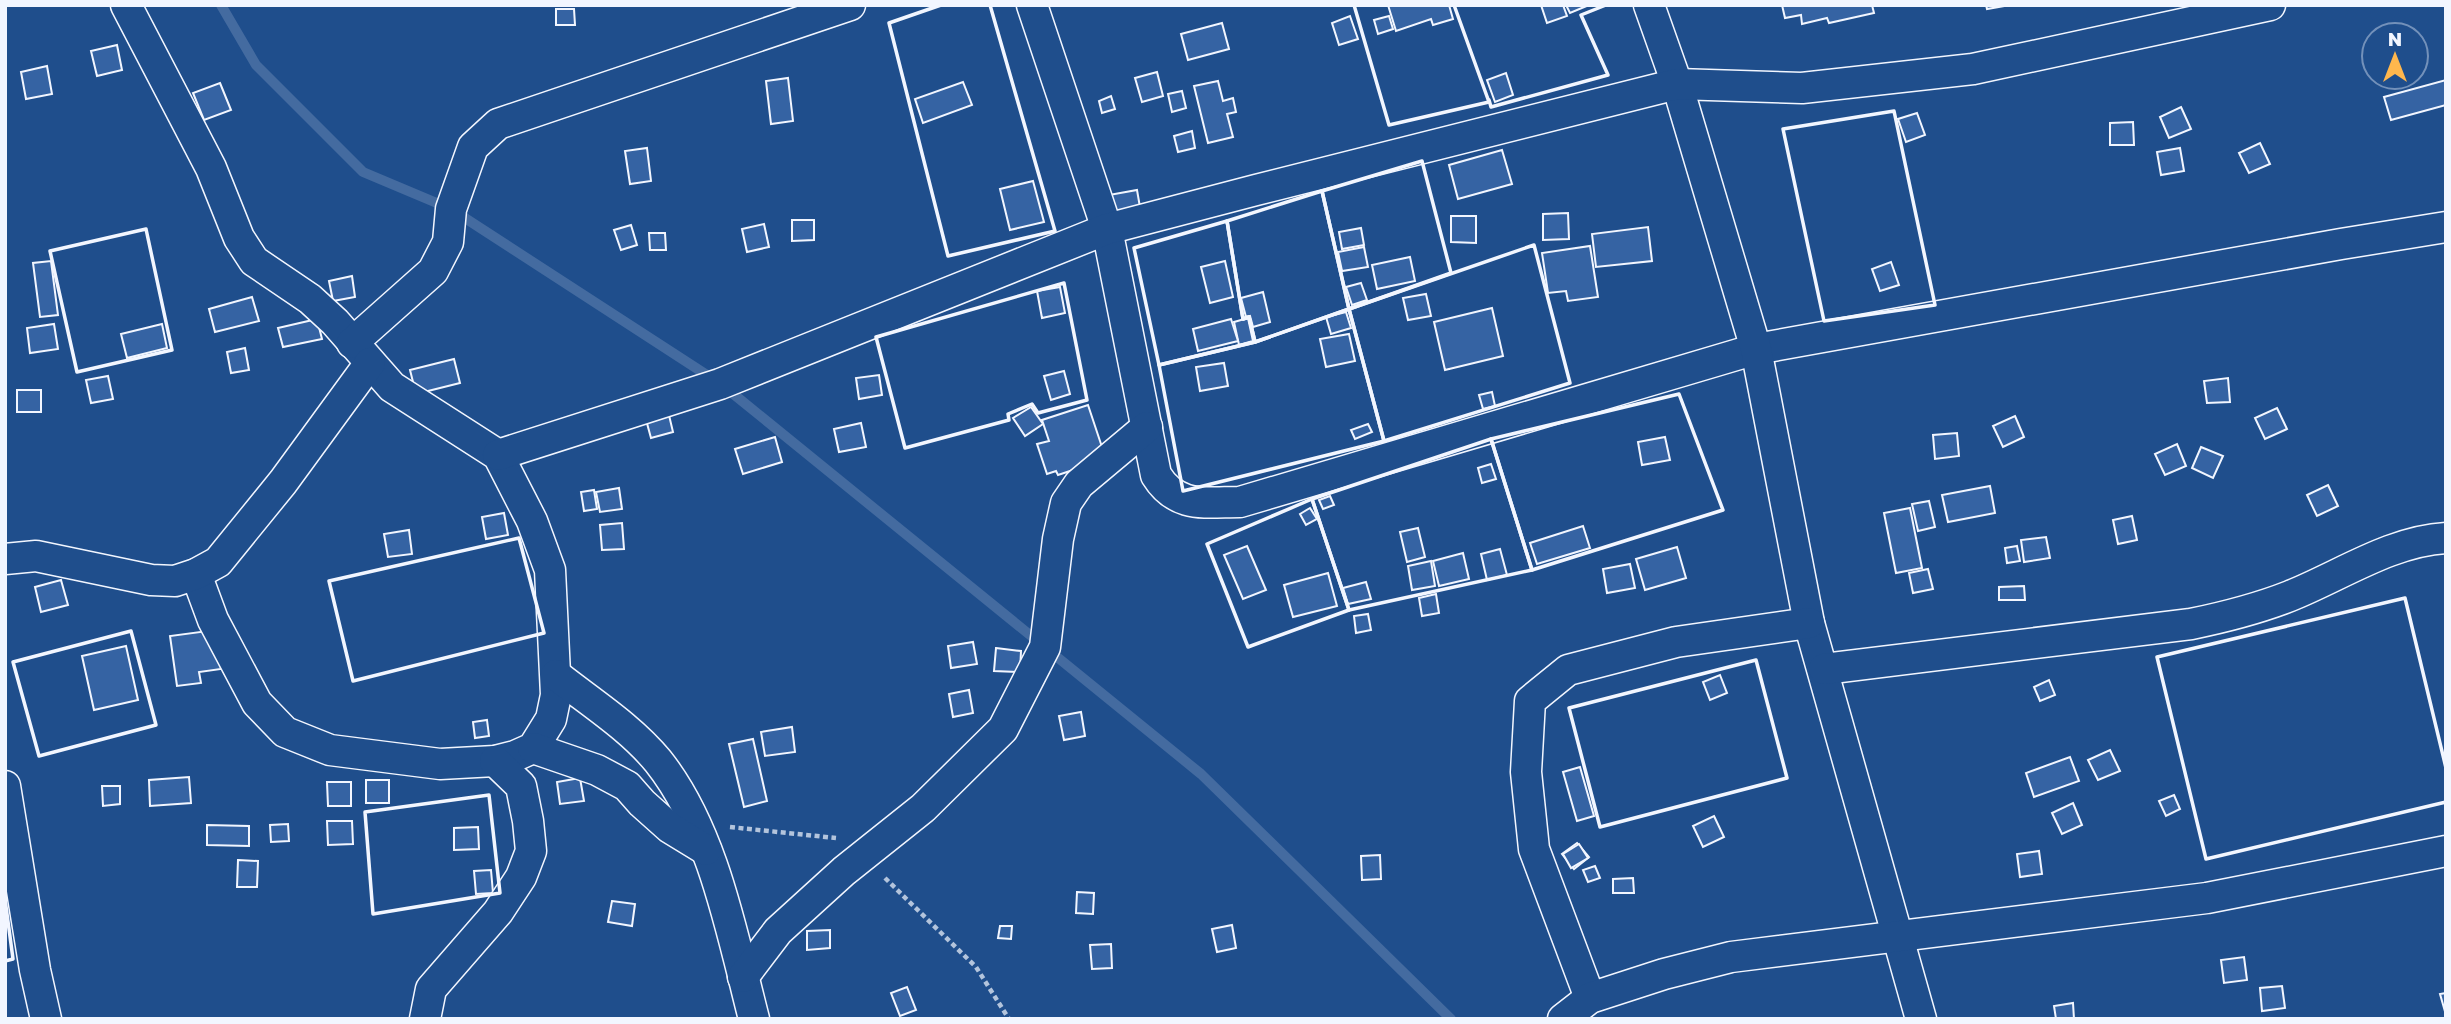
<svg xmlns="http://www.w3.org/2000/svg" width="2451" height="1024" font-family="'Golos Text',sans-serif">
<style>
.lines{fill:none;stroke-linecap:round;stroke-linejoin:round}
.stream{stroke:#446ba0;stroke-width:10}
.building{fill:#3563a3;stroke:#f2f6ff;stroke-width:2}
.street-casing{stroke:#f2f6ff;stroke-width:33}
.path{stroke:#b3c4dc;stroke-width:4.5;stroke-dasharray:5 3.5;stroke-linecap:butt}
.street{stroke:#1f4e8c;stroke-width:30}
.wall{stroke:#f2f6ff;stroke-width:3.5}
</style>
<rect width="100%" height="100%" fill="#1f4e8c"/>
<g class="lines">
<g class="stream">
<path d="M221 5 256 65 363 172 451 209 713 379"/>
<path d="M726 388 1201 774 1451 1019"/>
</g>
</g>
<g class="building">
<path d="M1388 5H1449L1453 19 1433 25 1431 19 1396 31Z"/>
<path d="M1541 5H1563L1567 16 1547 23Z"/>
<path d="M1566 5H1589L1570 13Z"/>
<path d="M1782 5H1872L1874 13 1829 23 1827 18 1802 24 1801 15 1785 18Z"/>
<path d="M1986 5H2010L1987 9Z"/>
<path d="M556 9H574L575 25H556Z"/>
<path d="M1350 16 1358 39 1339 45 1332 23Z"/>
<path d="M1389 16 1393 29 1378 34 1374 20Z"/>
<path d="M1222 23 1229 49 1188 60 1181 34Z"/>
<path d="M117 45 122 70 97 76 91 51Z"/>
<path d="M47 66 52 94 26 99 21 72Z"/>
<path d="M1157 72 1163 96 1142 102 1135 78Z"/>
<path d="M1506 73 1513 95 1495 102 1487 80Z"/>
<path d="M788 78 793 121 771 124 766 81Z"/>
<path d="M2446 80V105L2391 120 2384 97Z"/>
<path d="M1218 81 1223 101 1233 98 1236 112 1227 114 1233 137 1208 143 1194 86Z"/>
<path d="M963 82 972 105 923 123 915 99Z"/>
<path d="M220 83 231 110 204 120 193 93Z"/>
<path d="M1182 91 1186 108 1172 112 1168 94Z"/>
<path d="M1111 96 1115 109 1102 113 1099 101Z"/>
<path d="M2181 107 2191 129 2169 138 2160 117Z"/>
<path d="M1917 113 1925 135 1906 142 1898 119Z"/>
<path d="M2133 122 2134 145H2110V123Z"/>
<path d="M1192 131 1195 148 1178 152 1174 136Z"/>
<path d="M2260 143 2270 164 2249 173 2239 153Z"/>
<path d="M647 148 651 181 630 184 625 151Z"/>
<path d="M2180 148 2184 171 2161 175 2157 152Z"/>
<path d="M1502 150 1512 184 1458 199 1449 165Z"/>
<path d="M1033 181 1044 222 1010 230 1000 189Z"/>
<path d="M1137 190 1141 213 1113 217 1109 195Z"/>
<path d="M1568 213 1569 239 1543 240V214Z"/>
<path d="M1451 216H1476V243L1451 242Z"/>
<path d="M792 220H814V240L792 241Z"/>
<path d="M764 224 769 247 747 252 742 229Z"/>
<path d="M631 225 637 245 621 250 614 230Z"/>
<path d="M1648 227 1652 261 1596 267 1592 234Z"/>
<path d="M1361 228 1364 245 1342 249 1339 232Z"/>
<path d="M649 233H665L666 250H650Z"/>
<path d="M1590 246 1598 297 1568 301 1566 291 1548 293 1542 253Z"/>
<path d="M1364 247 1368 267 1342 271 1338 252Z"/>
<path d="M1410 257 1415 281 1377 289 1372 265Z"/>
<path d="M51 261 58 315 40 317 33 263Z"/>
<path d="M1225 261 1233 297 1210 303 1201 267Z"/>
<path d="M1891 262 1899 285 1880 291 1872 269Z"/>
<path d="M352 276 355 297 333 301 329 281Z"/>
<path d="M1361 283 1367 300 1352 305 1346 287Z"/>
<path d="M1060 287 1065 313 1042 318 1037 291Z"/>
<path d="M1263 292 1270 322 1253 327 1250 316 1246 317 1241 298Z"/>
<path d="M1426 294 1431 316 1408 320 1403 298Z"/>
<path d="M252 297 259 321 215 332 209 309Z"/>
<path d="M1492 308 1503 356 1445 370 1434 322Z"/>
<path d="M1346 312 1351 328 1331 334 1326 317Z"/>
<path d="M1248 318 1253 341 1239 345 1234 322Z"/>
<path d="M317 319 322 339 283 347 278 328Z"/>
<path d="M1231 319 1238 341 1198 351 1193 329Z"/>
<path d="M54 324 58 349 30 353 27 328Z"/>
<path d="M162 324 167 348 127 358 121 334Z"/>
<path d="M1349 334 1355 361 1326 367 1320 339Z"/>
<path d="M245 348 249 370 231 373 227 352Z"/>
<path d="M454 359 460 383 416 394 410 370Z"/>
<path d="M1224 363 1228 386 1200 391 1196 367Z"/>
<path d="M1064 371 1070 394 1051 400 1044 376Z"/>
<path d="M879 375 882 395 859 399 856 378Z"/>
<path d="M108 376 113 399 91 403 86 380Z"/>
<path d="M2228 378 2230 402 2207 403 2204 381Z"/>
<rect x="17" y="390" width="24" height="22"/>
<path d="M1492 392 1495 406 1483 409 1479 395Z"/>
<path d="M1088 405 1106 459 1058 475 1056 471 1047 474 1037 444 1049 441 1042 420Z"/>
<path d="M1031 407 1043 424 1025 436 1013 418Z"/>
<path d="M2277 408 2287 429 2265 439 2255 418Z"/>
<path d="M668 411 673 432 651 438 645 416Z"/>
<path d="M2015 416 2024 437 2003 447 1993 426Z"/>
<path d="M861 423 866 447 839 452 834 429Z"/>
<path d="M1368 424 1372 432 1355 439 1351 430Z"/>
<path d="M1957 433 1959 456 1935 459 1933 435Z"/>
<path d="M775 437 782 462 743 474 735 449Z"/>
<path d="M1665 437 1670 460 1642 465 1638 442Z"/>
<path d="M2177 444 2186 466 2165 475 2155 454Z"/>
<path d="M2201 447 2223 456 2213 478 2192 468Z"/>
<path d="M1491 464 1496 479 1482 483 1478 468Z"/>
<path d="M2328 485 2338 506 2317 516 2307 495Z"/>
<path d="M1990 486 1995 513 1948 522 1942 495Z"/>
<path d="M619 488 622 509 600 512 596 492Z"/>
<path d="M594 490 597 509 584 511 581 492Z"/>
<path d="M1330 496 1334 505 1323 509 1319 500Z"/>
<path d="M1929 501 1935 527 1918 531 1912 504Z"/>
<path d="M1310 508 1317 519 1306 525 1300 514Z"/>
<path d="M1910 508 1922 568 1896 573 1884 513Z"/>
<path d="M504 513 508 535 486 539 482 517Z"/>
<path d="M2132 516 2137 540 2118 544 2113 520Z"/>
<path d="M622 523 624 549 602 550 600 525Z"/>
<path d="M1583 526 1590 548 1537 564 1530 543Z"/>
<path d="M1418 528 1425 557 1407 562 1400 532Z"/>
<path d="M409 530 412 554 388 557 384 534Z"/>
<path d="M2046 537 2050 558 2024 562 2021 540Z"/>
<path d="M1247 546 1266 590 1243 599 1224 555Z"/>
<path d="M2017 546 2020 561 2007 563 2005 548Z"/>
<path d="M1677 547 1686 578 1645 590 1636 559Z"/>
<path d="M1500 549 1507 575 1487 580 1481 554Z"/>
<path d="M1463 553 1469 579 1439 586 1433 561Z"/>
<path d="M1431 561 1435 586 1412 590 1408 566Z"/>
<path d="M1630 564 1635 588 1607 593 1603 569Z"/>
<path d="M1928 569 1933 589 1913 593 1909 573Z"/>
<path d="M1328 573 1337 606 1293 617 1284 585Z"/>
<path d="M61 580 68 605 41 612 35 587Z"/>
<path d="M1366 582 1371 599 1348 604 1343 588Z"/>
<path d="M2024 586 2025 600H1999V587Z"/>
<path d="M1436 594 1439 613 1422 616 1419 598Z"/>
<path d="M1368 614 1371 630 1356 633 1354 616Z"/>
<path d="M215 630 221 669 199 672 201 683 177 686 170 636Z"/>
<path d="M973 642 977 664 951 668 948 646Z"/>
<path d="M126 646 138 700 94 710 82 656Z"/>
<path d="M996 648 1021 651 1020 672 994 671Z"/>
<path d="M1720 675 1727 693 1710 700 1703 682Z"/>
<path d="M2049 680 2055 695 2040 701 2034 687Z"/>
<path d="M969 690 973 713 953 717 949 694Z"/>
<path d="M1081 712 1085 736 1064 740 1059 716Z"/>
<path d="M487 720 489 736 475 738 473 722Z"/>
<path d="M792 727 795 752 765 756 761 732Z"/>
<path d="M753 739 767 801 744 807 729 744Z"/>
<path d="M2110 750 2120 771 2098 780 2088 760Z"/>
<path d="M2070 757 2079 781 2034 797 2026 773Z"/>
<path d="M1580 767 1594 816 1577 821 1563 772Z"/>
<path d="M189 777 191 803 150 806 149 780Z"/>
<path d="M580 778 584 801 560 804 557 782Z"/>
<rect x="366" y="780" width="23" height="23"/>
<path d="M327 782H351V806H328Z"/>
<path d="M102 786H120V804L103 806Z"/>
<path d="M2174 795 2180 809 2166 816 2159 801Z"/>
<path d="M2073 803 2082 825 2062 834 2052 813Z"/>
<path d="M1714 816 1724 837 1703 847 1693 826Z"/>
<path d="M327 821H352L353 844 328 845Z"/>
<path d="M288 824 289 841 271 842 270 825Z"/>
<path d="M207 825 249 826V846L207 845Z"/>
<path d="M478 827 479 849 454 850V828Z"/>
<path d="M1577 843 1589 857 1574 869 1562 854Z"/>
<path d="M1579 844 1588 858 1571 868 1563 854Z"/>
<path d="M2039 851 2042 874 2020 877 2017 854Z"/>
<path d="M1380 855 1381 879 1362 880 1361 856Z"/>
<path d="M238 860 258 861 257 887H237Z"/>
<path d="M1595 866 1600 878 1588 882 1583 870Z"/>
<path d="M491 870 493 893 476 894 474 871Z"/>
<path d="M1633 878 1634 893H1613V879Z"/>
<path d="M1077 892 1094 893 1093 914 1076 913Z"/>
<path d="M612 901 635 904 632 926 608 922Z"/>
<path d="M1232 925 1236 948 1217 952 1212 929Z"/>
<path d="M1000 926H1012L1011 939 998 938Z"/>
<path d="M830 930V948L807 950V931Z"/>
<path d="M1111 944 1112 968 1092 969 1090 945Z"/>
<path d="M2244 957 2247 980 2224 983 2221 960Z"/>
<path d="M2282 986 2285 1008 2262 1011 2260 988Z"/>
<path d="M907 987 916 1010 900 1016 891 993Z"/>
<path d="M2446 993V1015L2440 994Z"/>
<path d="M2073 1003 2074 1019H2056L2054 1006Z"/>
</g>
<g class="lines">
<defs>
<g id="street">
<path d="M126 5 211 168 239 238 254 261 310 299 335 322 392 387 498 455 532 521 550 570 556 695 551 719 533 748 515 756 495 761 440 764 330 750 285 732 257 703 213 620 196 574"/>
<path d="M1032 5 1107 229 1156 475C1177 509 1205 502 1240 502L1756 349 2341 244 2446 227"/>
<path d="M1649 5 1677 84 1756 349 1809 623 1921 1019"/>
<path d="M352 343 433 271 448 242 451 209 473 147 498 124 850 5"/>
<path d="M498 455 720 384 1107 229 1256 190 1677 84 1802 88 1973 69 2270 5"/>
<path d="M5 559 36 556 151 580 175 581 196 574 218 562 283 482 370 363"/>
<path d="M1824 669 2191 624C2225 617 2257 609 2290 596 2340 576 2391 541 2446 538"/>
<path d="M556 675C590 702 630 727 658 761 713 830 732 934 754 1019"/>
<path d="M533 748 597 770 627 786 642 803 670 828 706 850"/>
<path d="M5 786 35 970 46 1019"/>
<path d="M743 977 778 931 844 871 923 808 1003 729 1045 647 1058 539 1066 503 1079 484 1147 427"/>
<path d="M1590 998 1534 849 1526 772 1530 701 1568 670 1676 642 1809 623"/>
<path d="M425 1019 431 989 498 912 521 877 531 851 528 821 521 786 495 761"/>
<path d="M1563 1019 1590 998 1664 974 1731 957 2207 898 2446 851"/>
</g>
</defs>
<use href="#street" class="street-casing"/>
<g class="path">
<path d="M730 827 836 838"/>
<path d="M885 878 976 967 1009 1019"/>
</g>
<use href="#street" class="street"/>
<g class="wall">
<path d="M941 5 889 23 948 256 1055 231 990 5"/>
<path d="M1354 5 1389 125 1489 102 1454 5"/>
<path d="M1489 100 1491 107 1608 75 1581 15 1606 5"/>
<path d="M1894 111 1935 305 1824 321 1783 129Z"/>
<path d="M1422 161 1451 273 1349 309 1322 191Z"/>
<path d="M1322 191 1349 309 1255 342 1249 317 1243 319 1227 221Z"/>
<path d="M1227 221 1243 319 1249 317 1255 342 1159 365 1134 248Z"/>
<path d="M146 229 172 350 77 372 50 251Z"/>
<path d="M1534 245 1570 383 1384 441 1349 309Z"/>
<path d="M1064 283 1087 400 1038 413 1032 404 1008 414 1009 420 905 448 876 337Z"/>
<path d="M1349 309 1384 441 1183 491 1159 365 1255 342Z"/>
<path d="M1679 394 1723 510 1532 570 1491 439Z"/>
<path d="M1491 439 1532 570 1349 610 1312 499Z"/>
<path d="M1312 499 1349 610 1248 647 1207 544Z"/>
<path d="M519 538 544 633 353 681 329 581Z"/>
<path d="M131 631 156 725 39 756 13 662Z"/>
<path d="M1756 660 1787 778 1600 827 1569 708Z"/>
<path d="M2446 768 2405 598 2157 657 2206 859 2446 802"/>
<path d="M489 795 500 893 373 914 365 812Z"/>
<path d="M5 899 13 959 5 961"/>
</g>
</g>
<rect width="2451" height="1024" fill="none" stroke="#f2f6ff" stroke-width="14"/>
<g transform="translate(2395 56)"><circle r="33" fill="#1f4e8c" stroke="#7391ba" stroke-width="2"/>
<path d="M0-5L12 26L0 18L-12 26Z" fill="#ffb74d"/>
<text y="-10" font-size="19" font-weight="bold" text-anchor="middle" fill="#f2f6ff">N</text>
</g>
</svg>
